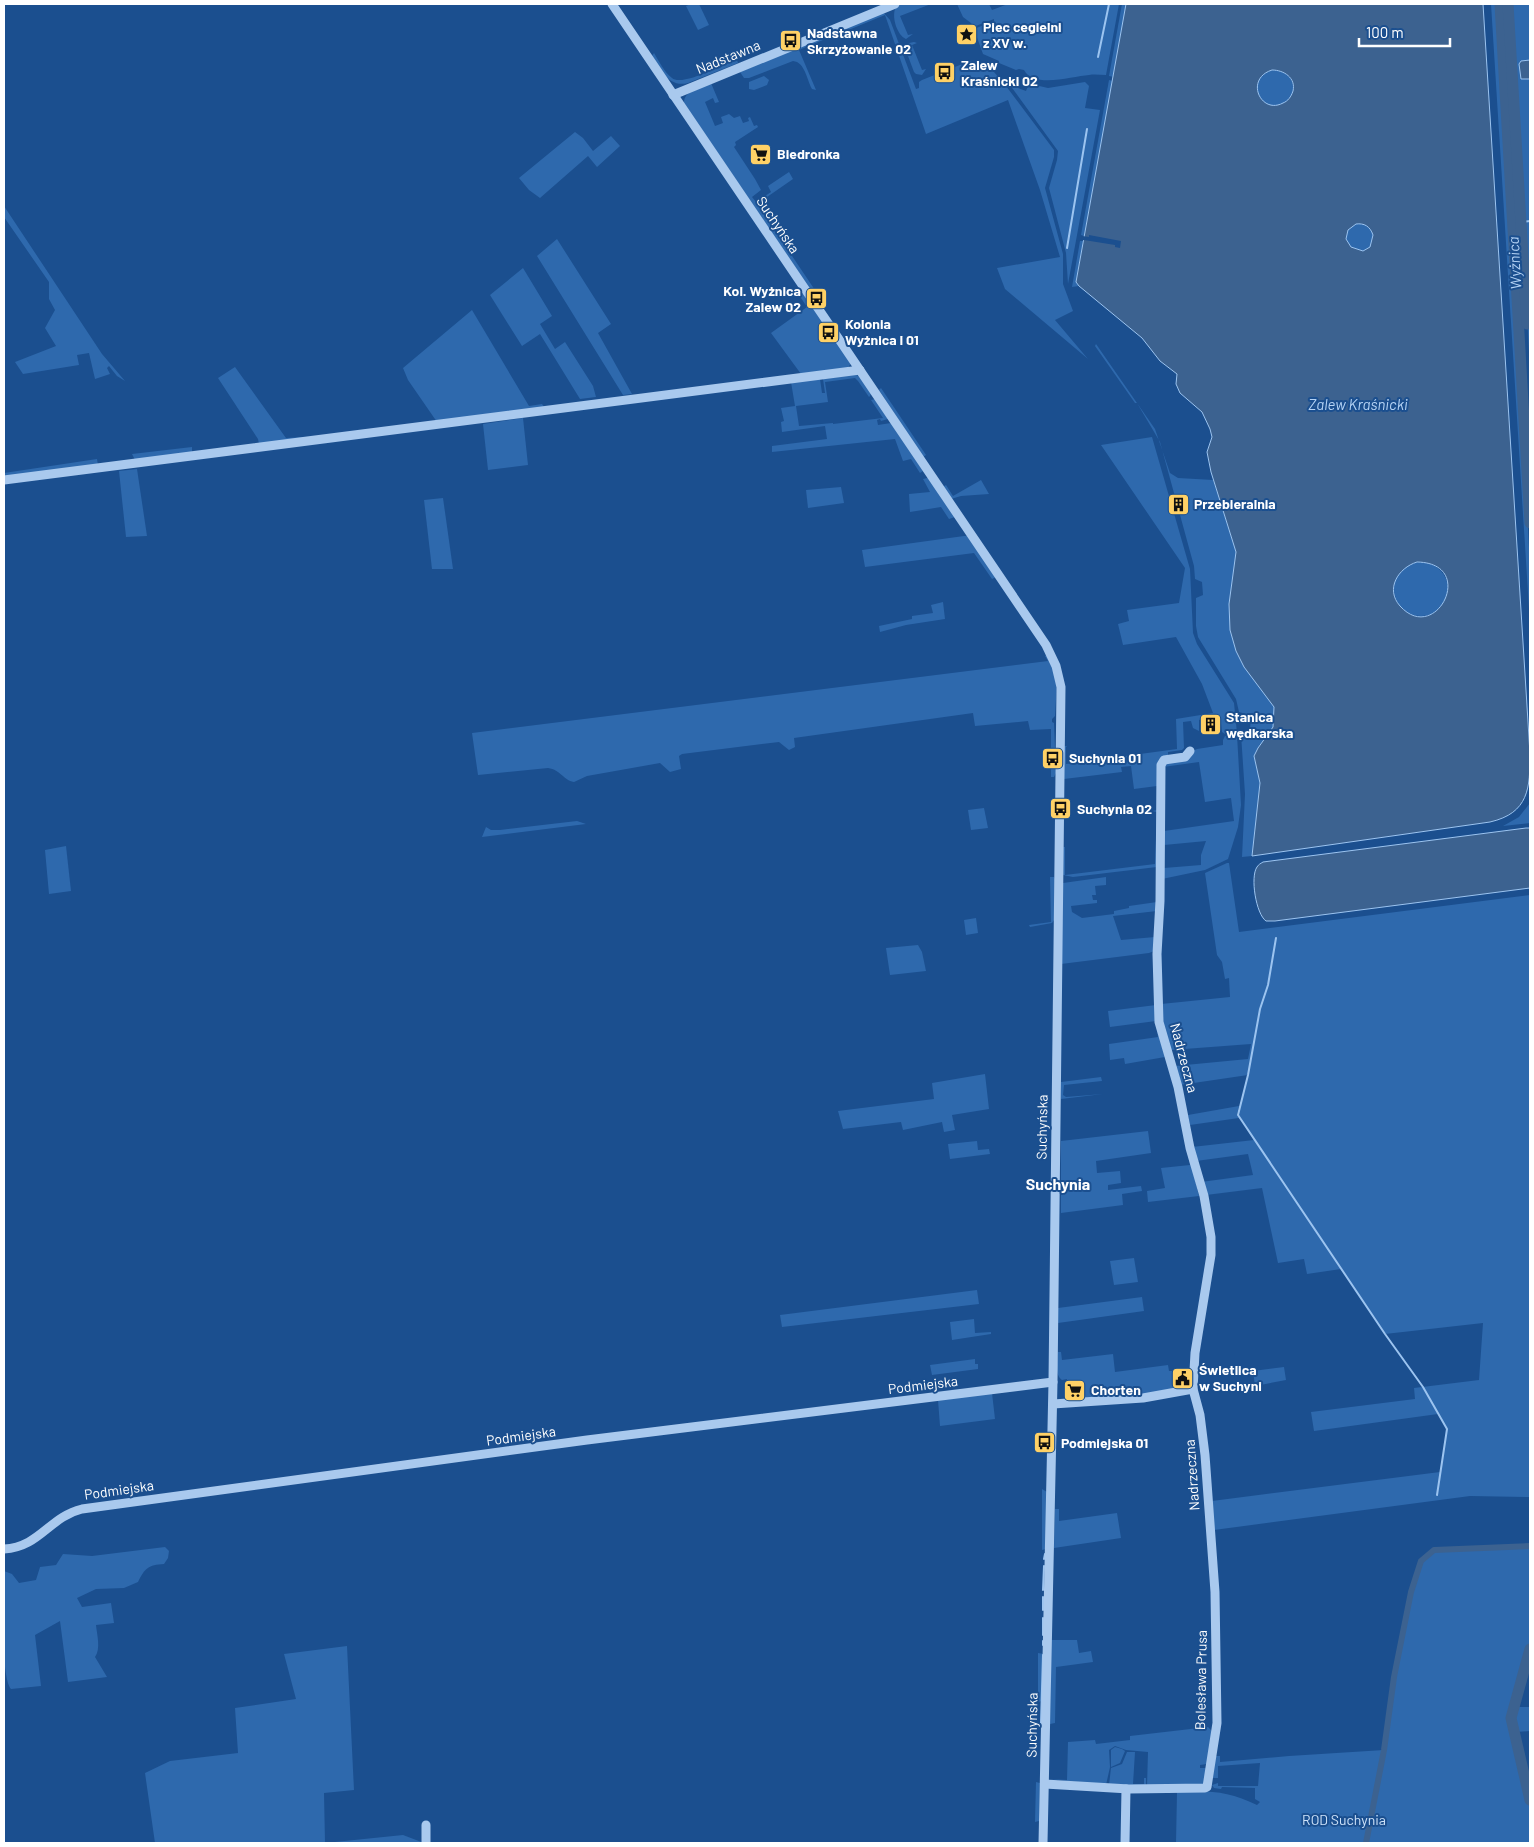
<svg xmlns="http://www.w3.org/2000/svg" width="1534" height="1847" font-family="Barlow,sans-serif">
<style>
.green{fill:#2e69ad}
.water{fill:#3c6290;stroke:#9cc4f0;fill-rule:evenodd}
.pier{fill:#1b4f8f}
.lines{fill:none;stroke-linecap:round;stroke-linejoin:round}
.stream{stroke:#9cc4f0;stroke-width:2}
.canal{stroke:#3c6290;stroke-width:6}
.river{stroke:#3c6290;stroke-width:11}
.minor{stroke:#a9c9ee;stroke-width:9}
.labels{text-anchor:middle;stroke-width:4;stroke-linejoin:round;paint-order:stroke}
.poi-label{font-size:14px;font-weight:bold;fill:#fff;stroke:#1b4f8f;text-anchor:start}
.street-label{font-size:14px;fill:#fff;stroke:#1b4f8f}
.park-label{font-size:14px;fill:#cfe3fa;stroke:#1b4f8f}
.water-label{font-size:15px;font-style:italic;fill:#b5d3f5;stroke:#1b4f8f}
.quarter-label{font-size:16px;font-weight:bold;fill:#fff;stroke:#1b4f8f}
</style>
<rect width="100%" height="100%" fill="#1b4f8f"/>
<g class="green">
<path d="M691 4H699L709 25 698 30 686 6Z"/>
<path d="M901 4H931L900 16 908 35 913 34 906 39C897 35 892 18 895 9Z"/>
<path d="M957 4H989L992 10 1008 4H1119L1106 75C1100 75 1095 74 1089 75 1073 76 1034 89 1024 70L1019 69 1016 70 999 63V61L983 54 974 29 994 21V19L973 27 971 23 963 17Z"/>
<path d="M1122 4H1126L1114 77 1109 76Z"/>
<path d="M1491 4H1496L1525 468 1530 567V625Z"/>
<path d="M1501 4H1507L1512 70H1505Z"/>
<path d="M1511 4H1530V371C1523 248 1520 126 1511 4Z"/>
<path d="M883 12 890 20 916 89 919 88V82L922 80 970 61 988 65 1006 86 1054 150V157L1045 188 1063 254V284L1073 311 1055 320 1088 359 1005 289 997 268 1060 257 1040 190 1008 100 926 134 885 15 829 38 830 33Z"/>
<path d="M820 38 823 40 799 50 816 90 812 89C807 80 805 62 793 61L749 78H744L740 72Z"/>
<path d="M914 42 917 43 912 45 922 70 926 69 922 75 916 74 914 72 905 48 909 43Z"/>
<path d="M654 53C659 61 664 72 672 78 682 87 724 64 737 60L738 63 688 83C669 88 661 70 652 56Z"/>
<circle cx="1275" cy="88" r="18"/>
<path d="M764 76 769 80 767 85 754 90 749 89V82Z"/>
<path d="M1109 80 1113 81 1084 236 1081 235Z"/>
<path d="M1085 82 1089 86 1085 108 1100 110 1068 284 1066 253 1049 188 1057 160 1058 151 1010 85 1026 91 1028 86 1035 85 1048 88Z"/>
<path d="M711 83 719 102 715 103 713 98 705 102 715 126 723 123 721 117 729 114 734 118 740 116 743 123 749 121 748 118 750 117 754 126 757 125 758 127 735 142 736 145 734 147 755 179 761 190 752 197 756 202 771 192 768 186 789 172 793 179 757 204 819 296 816 298 684 103C684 90 701 88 711 83Z"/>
<path d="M575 132 583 138 593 151 611 136 620 146 597 167 588 156 540 198 529 190 519 178Z"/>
<path d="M4 206 102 354 125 381 117 376 109 366 107 368 110 374 95 379 89 353 77 355 79 365 23 374 15 362 56 346 45 328 55 310 49 299V282L4 217Z"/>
<circle cx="1360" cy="237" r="14"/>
<path d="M557 239 611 324 598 333 632 394 623 395 537 256Z"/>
<path d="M1080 241H1083L1076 282 1079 286 1072 287Z"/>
<path d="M523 268 552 316 540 324 555 349 565 342 593 386 596 397 580 399 540 334 522 346 490 295Z"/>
<path d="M800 290 829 330 826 332 828 334 831 332 851 363 848 368 801 374 771 333 807 307 797 292Z"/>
<path d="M472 310 529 406 542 404 545 408 437 422 408 380 403 368Z"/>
<path d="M1096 344 1155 429 1170 473 1178 478 1213 480 1236 552 1229 604 1230 630 1236 651 1244 667 1274 707 1273 727 1258 748 1254 756 1260 783 1252 856 1242 857 1245 794 1241 734 1245 733 1250 728 1251 719 1246 714 1239 712 1236 699 1198 637 1196 626V598L1203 595 1202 582 1195 579 1194 566 1160 442 1137 403H1135L1095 346Z"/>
<path d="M235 367 286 438 304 437 306 438 259 444 258 439 218 378Z"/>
<path d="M855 374 860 377 871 393 870 396 869 397 858 381 855 378 825 382 828 402 796 406 799 426 833 423V424L883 418 871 400 875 399 888 419 881 421 880 419 877 420 878 425 891 423 923 471 920 473 911 459 903 461 895 439 772 452V446L827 439 825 426 782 432 781 422 784 421 781 408 795 406 791 382 820 379 822 393H825L823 379Z"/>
<path d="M881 388 926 455 923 457 879 390Z"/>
<path d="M523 418 528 465 488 470 483 424Z"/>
<path d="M1152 437 1190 569 1193 633 1197 644 1234 703 1237 733 1225 734 1222 732 1220 717 1199 720V731L1193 728 1191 721 1183 722 1184 748 1182 750 1168 752V756L1157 786 1134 789 1131 766 1121 767 1122 772 1064 779V746H1067L1066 747V764L1177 749 1176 719 1213 713 1202 684 1176 637 1123 645 1118 624 1129 621 1127 610 1179 603 1185 568 1101 445Z"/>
<path d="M192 447V453L135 460 132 454Z"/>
<path d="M97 459 98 465 4 477V473Z"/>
<path d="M137 469 147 536 126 537 119 471Z"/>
<path d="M927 478H929L955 517 949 519 941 507 910 512 909 494 930 492 923 479Z"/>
<path d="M981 480 989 494 961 496 951 499 943 487 946 485 953 496Z"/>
<path d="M841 487 844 503 808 508 806 490Z"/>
<path d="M443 498 453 569H432L424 500Z"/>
<path d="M964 536H967L996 577 992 579 974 553 865 567 862 550Z"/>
<circle cx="1421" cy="589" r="27"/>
<path d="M943 602 945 619 906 625 880 632 879 626 912 619V616L933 613 931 605Z"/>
<path d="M1047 655 1049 656 1057 683 1055 716 1052 719V722L1054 723 1056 773 1054 777H1051V729L1030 730 1028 721 975 726 973 713 794 738 795 747 789 750 779 742 682 754 679 756 681 769 670 772 660 763 587 776 574 782C563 780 561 770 548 768L478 775 472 733 1048 661 1045 656Z"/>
<path d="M1237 735 1241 805 1238 827 1228 859 1205 870 1162 879 1164 868 1201 865V855L1206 841 1164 845V831L1234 821 1231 798 1205 802 1199 762 1163 767 1164 764 1197 749 1223 745V740L1225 736Z"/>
<path d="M1530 803V823L1503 826 1519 817Z"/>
<path d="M984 808 988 828 971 830 968 810Z"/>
<path d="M1157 810V867L1073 877 1063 875V847H1065V875L1155 864 1157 812 1152 811Z"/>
<path d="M577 821 586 824 482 837 486 827 491 830H500Z"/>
<path d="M66 846 71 891 49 894 45 850Z"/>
<path d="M1227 863H1229L1239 932 1530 895V1497L1470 1496 1214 1530 1212 1501 1440 1472 1447 1429 1438 1414 1314 1431 1311 1412 1415 1399 1414 1388 1479 1380 1483 1323 1385 1334 1341 1269 1307 1274 1304 1259 1278 1263 1262 1188 1206 1195 1201 1182 1253 1175 1248 1154 1196 1161 1192 1147 1254 1140 1238 1115 1248 1075 1180 1085 1175 1066 1248 1059 1251 1044 1171 1050 1164 1033 1161 1004 1230 997 1229 978 1225 979 1222 962 1217 955 1205 873Z"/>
<path d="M1050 877H1054L1055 879 1054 920 1052 923 1030 927 1029 925 1051 922Z"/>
<path d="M1106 877V885L1095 886 1096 895H1092L1093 900H1097V903L1071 906 1072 912 1082 918 1114 914V911L1129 908V906L1157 902V911L1113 916 1121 940 1155 937 1154 951 1149 953 1061 964 1063 883Z"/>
<path d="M976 918 978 933 966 935 964 920Z"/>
<path d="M918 945 922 952 926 971 890 975 886 948Z"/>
<path d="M1156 1005V1021L1110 1027 1108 1011Z"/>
<path d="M1156 1025 1165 1057 1125 1064 1124 1058 1110 1060 1109 1044 1158 1037Z"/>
<path d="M985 1074 989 1109 952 1115 955 1130 944 1132 942 1122 903 1130 901 1122 843 1129 838 1111 934 1099 932 1083Z"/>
<path d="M1101 1077 1102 1081 1064 1085 1063 1095 1066 1097 1103 1094 1061 1099V1082Z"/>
<path d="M1239 1106 1237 1115 1239 1118 1190 1125 1188 1115Z"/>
<path d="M1183 1130 1199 1196 1148 1202 1147 1191 1165 1188 1161 1168 1190 1165Z"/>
<path d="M1148 1131 1151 1153 1096 1161 1097 1173 1120 1171 1121 1183 1108 1185V1190L1141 1186 1142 1191 1122 1194 1123 1205 1061 1213V1141Z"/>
<path d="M977 1141 978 1150 989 1149 990 1154 950 1159 948 1144Z"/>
<path d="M1134 1258 1138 1282 1114 1285 1110 1261Z"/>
<path d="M977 1290 979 1304 782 1327 780 1315Z"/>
<path d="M1142 1297 1144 1311 1058 1323V1308Z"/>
<path d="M974 1319 975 1333 991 1332V1334L952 1340 950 1322Z"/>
<path d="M1058 1352H1061L1062 1360 1113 1354 1115 1372 1168 1365 1169 1371H1173L1177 1390 1142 1397 1085 1398 1084 1390H1081V1384L1067 1385V1379L1062 1380C1054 1374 1058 1361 1058 1352Z"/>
<path d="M975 1359V1364H978V1369L932 1375 930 1365Z"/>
<path d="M1284 1367 1286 1380 1255 1386 1253 1371Z"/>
<path d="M992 1393 995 1419 940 1426 938 1400Z"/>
<path d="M1042 1489 1047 1492 1046 1549 1042 1550Z"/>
<path d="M1055 1509H1059V1521L1117 1513 1121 1538 1054 1548Z"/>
<path d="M1530 1546V1642L1509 1719 1518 1750 1530 1808V1843H1367L1375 1795 1365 1843H1176L1177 1792C1208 1790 1229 1791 1257 1805L1260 1802 1255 1799V1788L1222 1787 1221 1789 1214 1788 1212 1785 1218 1783V1786H1258L1260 1763 1218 1766V1778H1211L1215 1756H1220V1762L1289 1756 1384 1750 1394 1677 1411 1592 1421 1561 1434 1550Z"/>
<path d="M165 1547 169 1551 168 1558 164 1564C148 1565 145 1568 138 1582L124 1588 96 1589 77 1598 82 1607 111 1603 114 1623 96 1625C97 1635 101 1649 95 1657L107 1677 68 1682 60 1621 35 1635 41 1686 11 1689C0 1675 4 1593 4 1571L12 1574 19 1583 36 1580 40 1567 56 1565 63 1554 92 1556Z"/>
<path d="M1051 1640H1077L1079 1653 1091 1651 1093 1662 1056 1667 1055 1723 1050 1724Z"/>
<path d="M347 1646 354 1790 324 1793 325 1843 403 1835 424 1843H155L145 1773 170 1761 238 1753 235 1708 296 1699 284 1654Z"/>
<path d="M1038 1653 1044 1654 1042 1701 1038 1702Z"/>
<path d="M1515 1707H1530V1731L1516 1732 1512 1719Z"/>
<path d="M1208 1727 1213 1732 1207 1764 1200 1765V1768H1206L1204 1785 1147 1787 1148 1752 1126 1750 1115 1746 1109 1750 1110 1767 1106 1785 1049 1779 1067 1780 1068 1742 1095 1740 1096 1744 1130 1740V1736Z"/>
<path d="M1115 1747 1122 1749 1125 1751 1120 1763 1111 1767V1750Z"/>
<path d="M1127 1752H1135L1133 1784H1144V1778H1146V1786L1109 1785 1111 1768 1122 1764Z"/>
<path d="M1036 1782 1040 1783 1039 1821 1035 1822Z"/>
</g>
<g class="water">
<path d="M1126 4H1483L1530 754C1530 788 1529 813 1490 822L1252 856 1260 783 1254 756 1258 748 1273 727 1274 707 1244 667 1236 651 1230 630 1229 604 1236 552 1211 472 1207 452 1212 437 1210 429 1202 412 1180 393 1176 384 1177 374 1160 361 1142 338 1079 286 1076 282ZM1272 70C1284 70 1296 78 1293 91 1291 97 1288 101 1283 103 1261 115 1244 79 1272 70ZM1356 224C1364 223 1370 226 1373 235L1370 247 1363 251 1351 247 1346 239 1348 230ZM1417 562C1478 563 1436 646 1400 606 1385 589 1398 568 1417 562Z"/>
<path d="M1530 60V79H1521L1519 64 1521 61Z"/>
<path d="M1526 828H1530V888L1275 921H1266C1256 914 1250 877 1257 867 1259 864 1260 864 1263 862Z"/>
</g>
<path class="pier" d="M1089 235 1121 241 1120 248 1115 247V245L1084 240 1081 241 1082 236 1089 237Z"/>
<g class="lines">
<g class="stream">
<path d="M1098 57 1109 4"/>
<path d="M1522 222 1530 221"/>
<path d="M1067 248 1087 129"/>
<path d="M1276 938 1268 985 1260 1009 1248 1075 1238 1115 1385 1334 1423 1387 1447 1429 1437 1495"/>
<path d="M1044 1559 1045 1554"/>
<path d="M1043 1590 1044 1566"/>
<path d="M1043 1610V1597"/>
<path d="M1043 1635V1618"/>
<path d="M1043 1641V1645"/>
<path d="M1041 1723 1043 1655"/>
</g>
<path class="canal" d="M1366 1843 1384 1750 1394 1677 1411 1592 1421 1561 1434 1550 1530 1546"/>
<g class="river">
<path d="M1500 4 1530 523"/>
<path d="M1508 4 1527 324"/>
<path d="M1530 1649 1511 1718 1530 1800"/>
</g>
<g class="minor">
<path d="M612 4 1046 645 1056 666 1061 687 1053 1382 1043 1843"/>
<path d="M673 95 895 4"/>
<path d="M4 480 860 370"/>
<path d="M1053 1404 1143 1398 1193 1389"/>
<path d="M4 1549C40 1547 49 1517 82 1509L587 1440 1053 1382"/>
<path d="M1045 1784 1129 1789 1205 1788 1207 1787 1217 1723 1215 1592 1205 1455 1200 1415 1193 1389 1195 1353 1211 1255V1237L1204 1196 1190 1148 1178 1087 1159 1022 1157 954 1160 901 1161 765 1164 760 1185 757 1190 751"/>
<path d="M426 1843V1825"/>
<path d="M1125 1843 1126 1789"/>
</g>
</g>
<defs>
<symbol id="sight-square" viewBox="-11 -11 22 22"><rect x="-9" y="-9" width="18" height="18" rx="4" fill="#ffd166" stroke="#1b4f8f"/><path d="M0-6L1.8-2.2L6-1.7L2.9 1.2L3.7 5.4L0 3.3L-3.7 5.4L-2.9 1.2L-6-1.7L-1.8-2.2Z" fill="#111"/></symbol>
<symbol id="bus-square" viewBox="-11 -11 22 22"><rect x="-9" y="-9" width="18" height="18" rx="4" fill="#ffd166" stroke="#1b4f8f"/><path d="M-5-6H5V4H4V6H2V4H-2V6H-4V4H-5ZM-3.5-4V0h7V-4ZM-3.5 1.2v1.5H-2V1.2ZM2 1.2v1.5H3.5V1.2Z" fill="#111"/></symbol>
<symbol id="supermarket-square" viewBox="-11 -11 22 22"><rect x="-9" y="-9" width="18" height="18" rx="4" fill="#ffd166" stroke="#1b4f8f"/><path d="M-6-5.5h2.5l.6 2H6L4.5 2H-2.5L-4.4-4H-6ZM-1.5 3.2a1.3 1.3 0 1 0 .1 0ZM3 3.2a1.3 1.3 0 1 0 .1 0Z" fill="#111"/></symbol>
<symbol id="building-square" viewBox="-11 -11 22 22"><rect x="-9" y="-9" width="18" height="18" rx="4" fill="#ffd166" stroke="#1b4f8f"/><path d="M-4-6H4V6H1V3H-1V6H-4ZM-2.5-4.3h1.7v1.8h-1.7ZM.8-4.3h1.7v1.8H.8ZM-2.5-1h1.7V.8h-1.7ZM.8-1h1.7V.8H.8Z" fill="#111"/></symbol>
<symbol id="civic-square" viewBox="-11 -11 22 22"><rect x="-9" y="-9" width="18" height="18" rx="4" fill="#ffd166" stroke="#1b4f8f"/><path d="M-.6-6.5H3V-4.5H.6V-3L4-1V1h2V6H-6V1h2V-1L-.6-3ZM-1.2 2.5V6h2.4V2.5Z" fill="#111"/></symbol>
</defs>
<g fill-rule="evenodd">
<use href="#sight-square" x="954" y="22" width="25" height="25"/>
<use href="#bus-square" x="778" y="28" width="25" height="25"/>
<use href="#bus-square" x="932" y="60" width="25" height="25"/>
<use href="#supermarket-square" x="748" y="142" width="25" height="25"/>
<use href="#bus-square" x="804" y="286" width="25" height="25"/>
<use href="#bus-square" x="816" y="320" width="25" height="25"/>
<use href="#building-square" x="1166" y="492" width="25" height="25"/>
<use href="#building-square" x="1198" y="712" width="25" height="25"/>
<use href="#bus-square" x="1040" y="746" width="25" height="25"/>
<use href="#bus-square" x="1048" y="796" width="25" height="25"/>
<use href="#civic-square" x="1170" y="1366" width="25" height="25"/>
<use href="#supermarket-square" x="1062" y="1378" width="25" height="25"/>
<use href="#bus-square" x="1032" y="1430" width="25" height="25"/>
</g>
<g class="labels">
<g class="poi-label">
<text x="983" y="32">Piec cegielni<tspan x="983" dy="16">z XV w.</tspan></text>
<text x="807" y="38">Nadstawna<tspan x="807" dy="16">Skrzyżowanie 02</tspan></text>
<text x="961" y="70">Zalew<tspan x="961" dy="16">Kraśnicki 02</tspan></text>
<text x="777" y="159">Biedronka</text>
<text x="801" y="296" text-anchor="end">Kol. Wyżnica<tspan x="801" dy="16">Zalew 02</tspan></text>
<text x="845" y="329">Kolonia<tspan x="845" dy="16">Wyżnica I 01</tspan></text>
<text x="1194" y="509">Przebieralnia</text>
<text x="1226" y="722">Stanica<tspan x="1226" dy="16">wędkarska</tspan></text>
<text x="1069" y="763">Suchynia 01</text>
<text x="1077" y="814">Suchynia 02</text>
<text x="1199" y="1375">Świetlica<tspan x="1199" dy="16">w Suchyni</tspan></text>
<text x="1091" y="1395">Chorten</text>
<text x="1061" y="1448">Podmiejska 01</text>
</g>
<g class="street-label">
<text transform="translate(728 57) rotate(-22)" y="5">Nadstawna</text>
<text transform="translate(778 225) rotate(56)" y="5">Suchyńska</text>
<text transform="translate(1184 1058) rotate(75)" y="5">Nadrzeczna</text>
<text transform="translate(1042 1127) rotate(-89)" y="5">Suchyńska</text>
<text transform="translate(923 1385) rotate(-7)" y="5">Podmiejska</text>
<text transform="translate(521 1436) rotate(-8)" y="5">Podmiejska</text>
<text transform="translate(1192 1475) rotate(-94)" y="5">Nadrzeczna</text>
<text transform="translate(119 1490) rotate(-8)" y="5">Podmiejska</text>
<text transform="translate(1201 1680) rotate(-89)" y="5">Bolesława Prusa</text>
<text transform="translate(1032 1725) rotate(-89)" y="5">Suchyńska</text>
</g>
<g class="park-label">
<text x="1344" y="1825">ROD Suchynia</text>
</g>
<g class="water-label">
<text transform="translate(1515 263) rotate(-93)" y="5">Wyżnica</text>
<text x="1358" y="410">Zalew Kraśnicki</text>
</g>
<g class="quarter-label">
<text x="1058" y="1190">Suchynia</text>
</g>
</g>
<rect width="1534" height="1847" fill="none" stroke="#ffffff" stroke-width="10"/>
<path d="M1359 38v8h91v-8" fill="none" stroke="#ffffff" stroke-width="2.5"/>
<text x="1366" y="38" font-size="15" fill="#ffffff" stroke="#1b4f8f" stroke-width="4" paint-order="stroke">100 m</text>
</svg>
